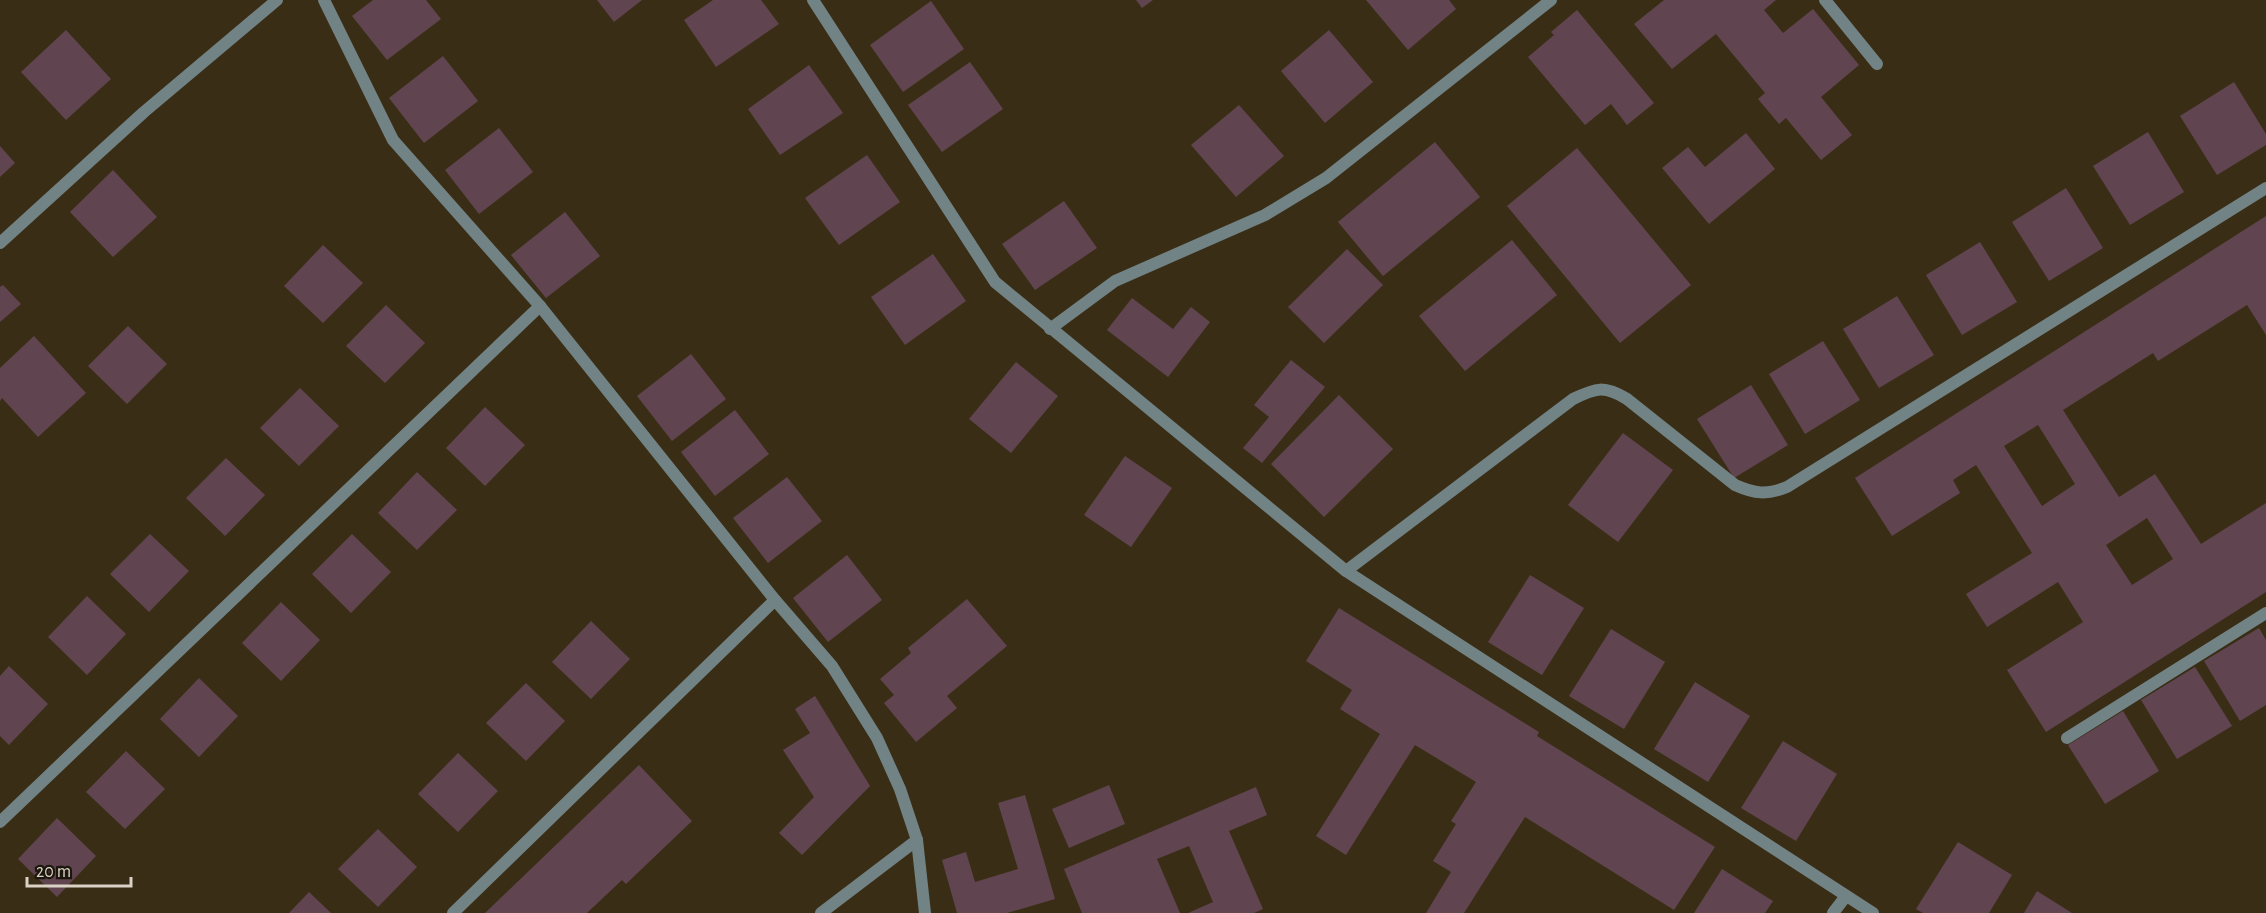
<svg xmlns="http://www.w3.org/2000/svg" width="2266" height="913" font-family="'Alegreya Sans',sans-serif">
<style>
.building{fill:#604550;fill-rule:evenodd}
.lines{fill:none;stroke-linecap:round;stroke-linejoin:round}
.service{stroke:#728385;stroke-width:12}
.minor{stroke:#728385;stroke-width:12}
.tertiary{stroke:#728385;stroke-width:12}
</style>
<rect width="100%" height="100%" fill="#3a2d16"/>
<g class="building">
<path d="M373 0H426L441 19 387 60 352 16Z"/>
<path d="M597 0H642L614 22Z"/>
<path d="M713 0H761L779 24 716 67 684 20Z"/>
<path d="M1136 0H1153L1142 8Z"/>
<path d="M1366 0H1449L1456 9 1408 50Z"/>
<path d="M1664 0H1776L1764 10 1783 33 1813 9 1859 65 1821 97 1852 135 1821 160 1786 118 1779 124 1758 99 1765 93 1716 34 1672 69 1634 24Z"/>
<path d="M931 1 964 49 903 92 870 45Z"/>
<path d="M1577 10 1654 103 1627 125 1611 104 1585 125 1528 57 1554 35 1551 32Z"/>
<path d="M66 30 111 79 66 120 21 72Z"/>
<path d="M1329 30 1373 82 1325 123 1281 71Z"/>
<path d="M443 56 478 101 424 143 389 98Z"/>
<path d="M970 62 1003 109 942 152 908 105Z"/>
<path d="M809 65 843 113 780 155 748 109Z"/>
<path d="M2234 82 2266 134V145L2217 175 2180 116Z"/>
<path d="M1239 105 1284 156 1236 197 1191 145Z"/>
<path d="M499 128 533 172 479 214 445 170Z"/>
<path d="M2148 132 2184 192 2130 225 2093 166Z"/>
<path d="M1746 133 1775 169 1709 224 1662 168 1688 147 1705 167Z"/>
<path d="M1435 142 1480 197 1383 276 1338 222Z"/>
<path d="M0 146 15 163 0 177Z"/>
<path d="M1577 148 1691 285 1620 343 1507 206Z"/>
<path d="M867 155 900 202 839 245 805 198Z"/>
<path d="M113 170 157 217 113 257 70 212Z"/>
<path d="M2066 188 2103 248 2049 281 2012 222Z"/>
<path d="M1064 201 1097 248 1035 290 1002 244Z"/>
<path d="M565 212 600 256 546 298 511 255Z"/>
<path d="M2266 216V335L2247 305 2158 361 2153 353 2063 410 2119 497 2155 474 2201 544 2266 503V592L2046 732 2007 670 2083 622 2058 582 1987 627 1966 594 2032 553 1976 465 1953 480 1960 493 1892 536 1855 478ZM2038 425 2075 484 2042 506 2004 446ZM2147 518 2173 559 2132 585 2106 545Z"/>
<path d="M1512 240 1557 295 1465 371 1419 316Z"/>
<path d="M1980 242 2017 302 1962 335 1926 275Z"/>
<path d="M323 245 363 283 323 323 284 286Z"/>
<path d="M1347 249 1383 285 1324 343 1288 307Z"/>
<path d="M933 254 966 301 905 345 871 297Z"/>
<path d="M3 285 21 304 0 322V287Z"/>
<path d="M1897 296 1934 355 1879 388 1843 329Z"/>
<path d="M1132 298 1173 329 1191 307 1210 322 1168 377 1107 330Z"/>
<path d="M386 305 425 343 385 383 346 346Z"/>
<path d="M128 326 167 364 127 404 88 366Z"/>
<path d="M34 336 86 393 38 437 2 398 0 401V368Z"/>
<path d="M1823 341 1860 400 1805 434 1769 374Z"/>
<path d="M691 354 726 399 672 441 637 396Z"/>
<path d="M1291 360 1325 387 1262 463 1243 448 1269 417 1254 405Z"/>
<path d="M1016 362 1058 396 1011 453 969 419Z"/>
<path d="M1751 385 1788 445 1734 478 1697 419Z"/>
<path d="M300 388 339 426 299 466 260 428Z"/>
<path d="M1339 395 1393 449 1324 517 1271 464Z"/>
<path d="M485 407 525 445 485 486 446 448Z"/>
<path d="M735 410 769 454 715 496 681 452Z"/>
<path d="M1623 433 1673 470 1618 542 1568 505Z"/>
<path d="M1125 456 1172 488 1131 547 1084 515Z"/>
<path d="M226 458 265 495 225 536 186 498Z"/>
<path d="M417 472 457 510 417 550 378 513Z"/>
<path d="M787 477 822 521 768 563 733 518Z"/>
<path d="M150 534 189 571 149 612 110 574Z"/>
<path d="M352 534 391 572 351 613 312 574Z"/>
<path d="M847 555 882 600 828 642 793 598Z"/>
<path d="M1530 575 1584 608 1542 675 1488 642Z"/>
<path d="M87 596 126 634 87 675 48 637Z"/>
<path d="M967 599 1007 646 947 696 957 708 916 742 884 703 894 695 880 679 911 653 908 648Z"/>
<path d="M281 602 320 640 281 681 242 643Z"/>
<path d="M1339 608 1539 732 1537 736 1715 847 1674 910 1525 817 1464 913H1426L1451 872 1433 861 1456 824 1451 821 1476 782 1415 745 1346 855 1316 836 1380 734 1340 709 1352 690 1306 661Z"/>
<path d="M591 621 630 659 591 699 552 662Z"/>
<path d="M2259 628 2266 640V705L2240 721 2204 661Z"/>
<path d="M1611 629 1665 662 1624 729 1569 696Z"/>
<path d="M9 666 48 704 9 745 0 736V676Z"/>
<path d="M2195 667 2232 726 2177 759 2141 700Z"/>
<path d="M199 678 238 716 199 757 160 719Z"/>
<path d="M1695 682 1750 716 1708 782 1654 749Z"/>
<path d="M526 683 565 721 526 761 486 723Z"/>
<path d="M815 696 870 786 802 855 779 833 814 797 783 750 810 733 795 709Z"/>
<path d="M2123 711 2159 771 2105 804 2068 745Z"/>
<path d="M1783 741 1837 774 1796 841 1741 808Z"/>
<path d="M126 751 165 789 125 829 86 792Z"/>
<path d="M458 753 498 791 458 832 418 794Z"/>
<path d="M639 765 692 821 626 884 622 880 587 913H485Z"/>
<path d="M1109 785 1125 824 1069 848 1052 809Z"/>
<path d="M1256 787 1267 815 1229 831 1263 909 1254 913H1188L1213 902 1189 846 1157 859 1180 913H1082L1064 869Z"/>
<path d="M1025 795 1055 899 1007 913H957L942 860 966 852 975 882 1018 869 998 803Z"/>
<path d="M57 818 96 856 57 897 18 859Z"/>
<path d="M378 829 417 867 378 907 338 869Z"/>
<path d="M1958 842 2012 875 1989 913H1923L1916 909Z"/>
<path d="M1722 869 1773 901 1765 913H1694Z"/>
<path d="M2037 891 2072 913H2024Z"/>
<path d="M309 892 331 913H289Z"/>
</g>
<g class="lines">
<path class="service" d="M1825 0 1877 64"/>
<g class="minor">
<path d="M324 0 393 140 540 306 775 600 832 666 877 738 900 789 917 840 925 913"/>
<path d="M0 243 144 112 277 0"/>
<path d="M1050 329 1115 281 1265 215 1326 178 1551 0"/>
<path d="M1346 571 1573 399C1596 388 1604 385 1627 399L1735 485C1755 494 1767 495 1787 487L2266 188"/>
<path d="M2067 738 2266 613"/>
<path d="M0 822 540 306"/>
<path d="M453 913 775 600"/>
<path d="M821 913 917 840"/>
<path d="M1833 913 1846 896"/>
</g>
<path class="tertiary" d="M813 0 995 282 1346 571 1873 913"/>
</g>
<path d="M27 877v9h104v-9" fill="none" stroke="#dad2c5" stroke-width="3"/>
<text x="36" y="877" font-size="18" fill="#dad2c5" stroke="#1c170c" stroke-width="4.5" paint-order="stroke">20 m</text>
</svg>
